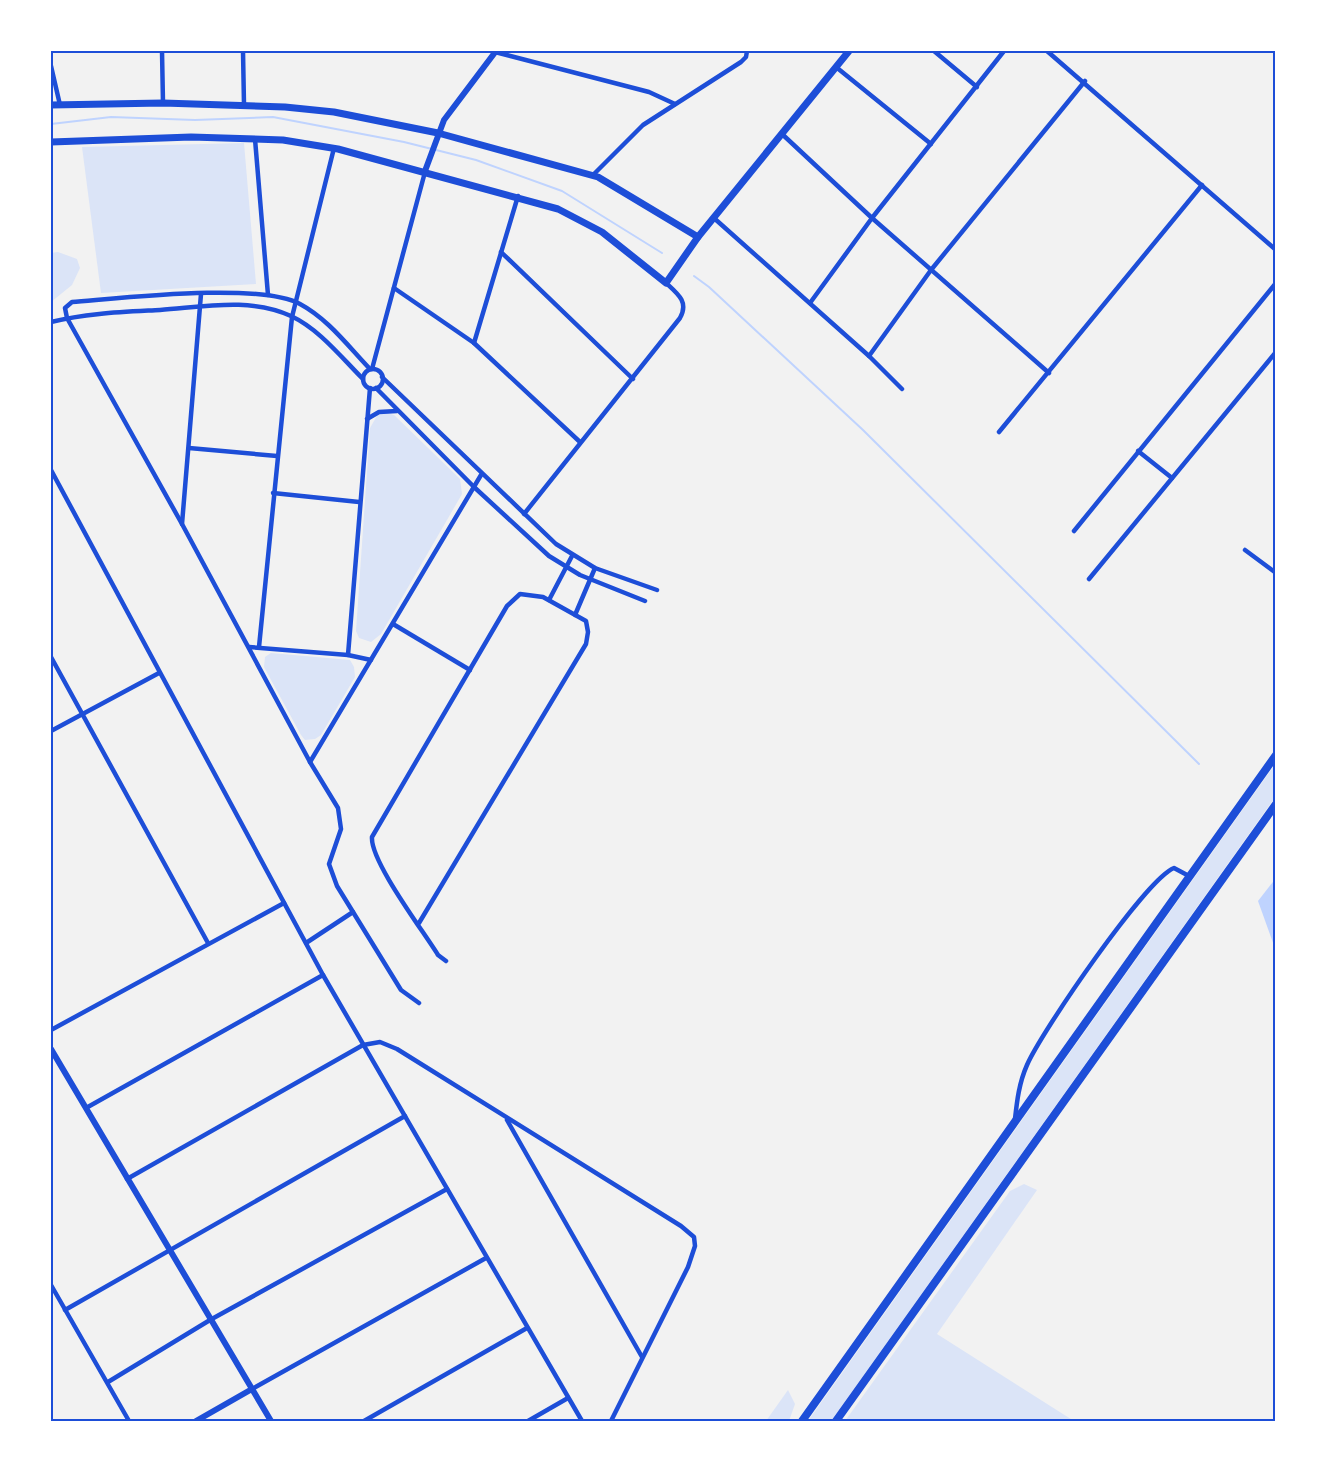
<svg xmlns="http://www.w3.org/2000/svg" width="1327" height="1472" font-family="Lato,sans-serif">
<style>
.green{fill:#dbe4f7}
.water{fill:#bfd3fe}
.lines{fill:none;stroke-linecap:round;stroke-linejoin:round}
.stream{stroke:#bfd3fe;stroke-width:2}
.minor{stroke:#1d4ed8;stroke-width:4.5}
.tertiary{stroke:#1d4ed8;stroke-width:6}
.secondary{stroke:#1d4ed8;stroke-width:7}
.motorway{stroke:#1d4ed8;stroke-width:8}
.neatline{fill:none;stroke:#1d4ed8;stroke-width:2}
</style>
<rect width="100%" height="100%" fill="#f2f2f2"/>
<g class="green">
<path d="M244 143 256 284 101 293 82 147Z"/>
<path d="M58 252 77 259 80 268 72 285 51 302V253Z"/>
<path d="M385 412 394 415 460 479 462 494 381 634 371 642 359 638 356 631 370 428 378 414Z"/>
<path d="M271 653 350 660 354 667 355 677 321 735 315 739 305 740 301 735 264 667 265 657Z"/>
<path d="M1276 763V796L1271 803 831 1421H808Z"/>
<path d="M1024 1184 1037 1190 937 1334 1074 1421H845L1010 1191Z"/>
<path d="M788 1390 795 1404 789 1421H766Z"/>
</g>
<path class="water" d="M1276 878V951L1258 901Z"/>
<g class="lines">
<g class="stream">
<path d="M51 124 111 117 195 120 273 117 404 142 476 160 562 191 662 253"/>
<path d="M694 276 709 287 863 430 1199 764"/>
</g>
<g class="minor">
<path d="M162 51 163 103"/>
<path d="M243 51 244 105"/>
<path d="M934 51 977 87"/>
<path d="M1047 51 1276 250"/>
<path d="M495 52 649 92 675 104"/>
<path d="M51 66 60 105"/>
<path d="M836 67 931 144"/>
<path d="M782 134 872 218 1049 373"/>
<path d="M255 139 268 295"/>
<path d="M593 175 643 125 741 62 746 57 747 51"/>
<path d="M715 219 869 356"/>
<path d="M501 252 633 379"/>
<path d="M394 288 474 343 580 442"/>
<path d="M810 303 872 218 1004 51"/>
<path d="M51 322C87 313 123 312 160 310 203 307 250 297 291 316 319 329 341 357 363 379"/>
<path d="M474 343 518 196"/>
<path d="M370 369C348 346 328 319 300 304 258 282 123 298 72 302L65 308 67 318 182 524 310 762 338 808 341 829 329 864 337 886 401 990 419 1003"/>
<path d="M372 369 425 172"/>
<circle cx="373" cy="379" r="10"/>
<path d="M382 377 556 544 595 568 657 590"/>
<path d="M376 388 474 487 549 556 580 575 645 601"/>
<path d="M902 389 869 356 931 270 1085 81"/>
<path d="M367 419 379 412 397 411"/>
<path d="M999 432 1202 185"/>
<path d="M189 448 277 456"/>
<path d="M1138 451 1172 478"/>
<path d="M51 470 323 975 582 1421"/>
<path d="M273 493 359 502"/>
<path d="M524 514 680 318C689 302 678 294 666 283"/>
<path d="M182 524 201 294"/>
<path d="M1074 531 1276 283"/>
<path d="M1245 550 1276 573"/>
<path d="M1089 579 1276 352"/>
<path d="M549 600 572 556"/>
<path d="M575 615 595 568"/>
<path d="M393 624 470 670"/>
<path d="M249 647 348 655 371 660"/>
<path d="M259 647 292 317 334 148"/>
<path d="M348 655 370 388"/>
<path d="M51 657 208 943"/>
<path d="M51 731 159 673"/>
<path d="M310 762 481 475"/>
<path d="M419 923 586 644 588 632 586 621 543 597 520 594 507 606 372 837C370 861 424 932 438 955L446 961"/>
<path d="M306 943 353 912"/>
<path d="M51 1030 284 903"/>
<path d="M86 1108 323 975"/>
<path d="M1015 1119C1017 1101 1019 1083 1027 1065 1042 1031 1145 880 1174 868L1189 876"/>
<path d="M507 1120 642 1357"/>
<path d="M127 1179 363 1045 380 1042 397 1049 681 1226 694 1237 695 1246 688 1267 611 1421"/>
<path d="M51 1285 129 1421"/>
<path d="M65 1310 405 1116"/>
<path d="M108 1382 210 1320 447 1189"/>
<path d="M252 1389 486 1258"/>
<path d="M364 1421 527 1328"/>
<path d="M528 1421 568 1398"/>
</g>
<g class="tertiary">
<path d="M425 171 444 120 496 51"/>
<path d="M51 1049 271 1421"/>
<path d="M196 1421 252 1389"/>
</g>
<g class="secondary">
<path d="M51 105 163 103 285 107 334 112 438 133 598 177 698 237"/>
<path d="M51 142 191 137 283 140 338 149 558 209 602 232 666 283 698 237 849 51"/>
</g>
<g class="motorway">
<path d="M802 1421 1276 755"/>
<path d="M836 1421 1276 804"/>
</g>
</g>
<rect width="1327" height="1472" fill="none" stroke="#ffffff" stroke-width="105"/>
<rect x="52" y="52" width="1222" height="1368" class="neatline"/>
</svg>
